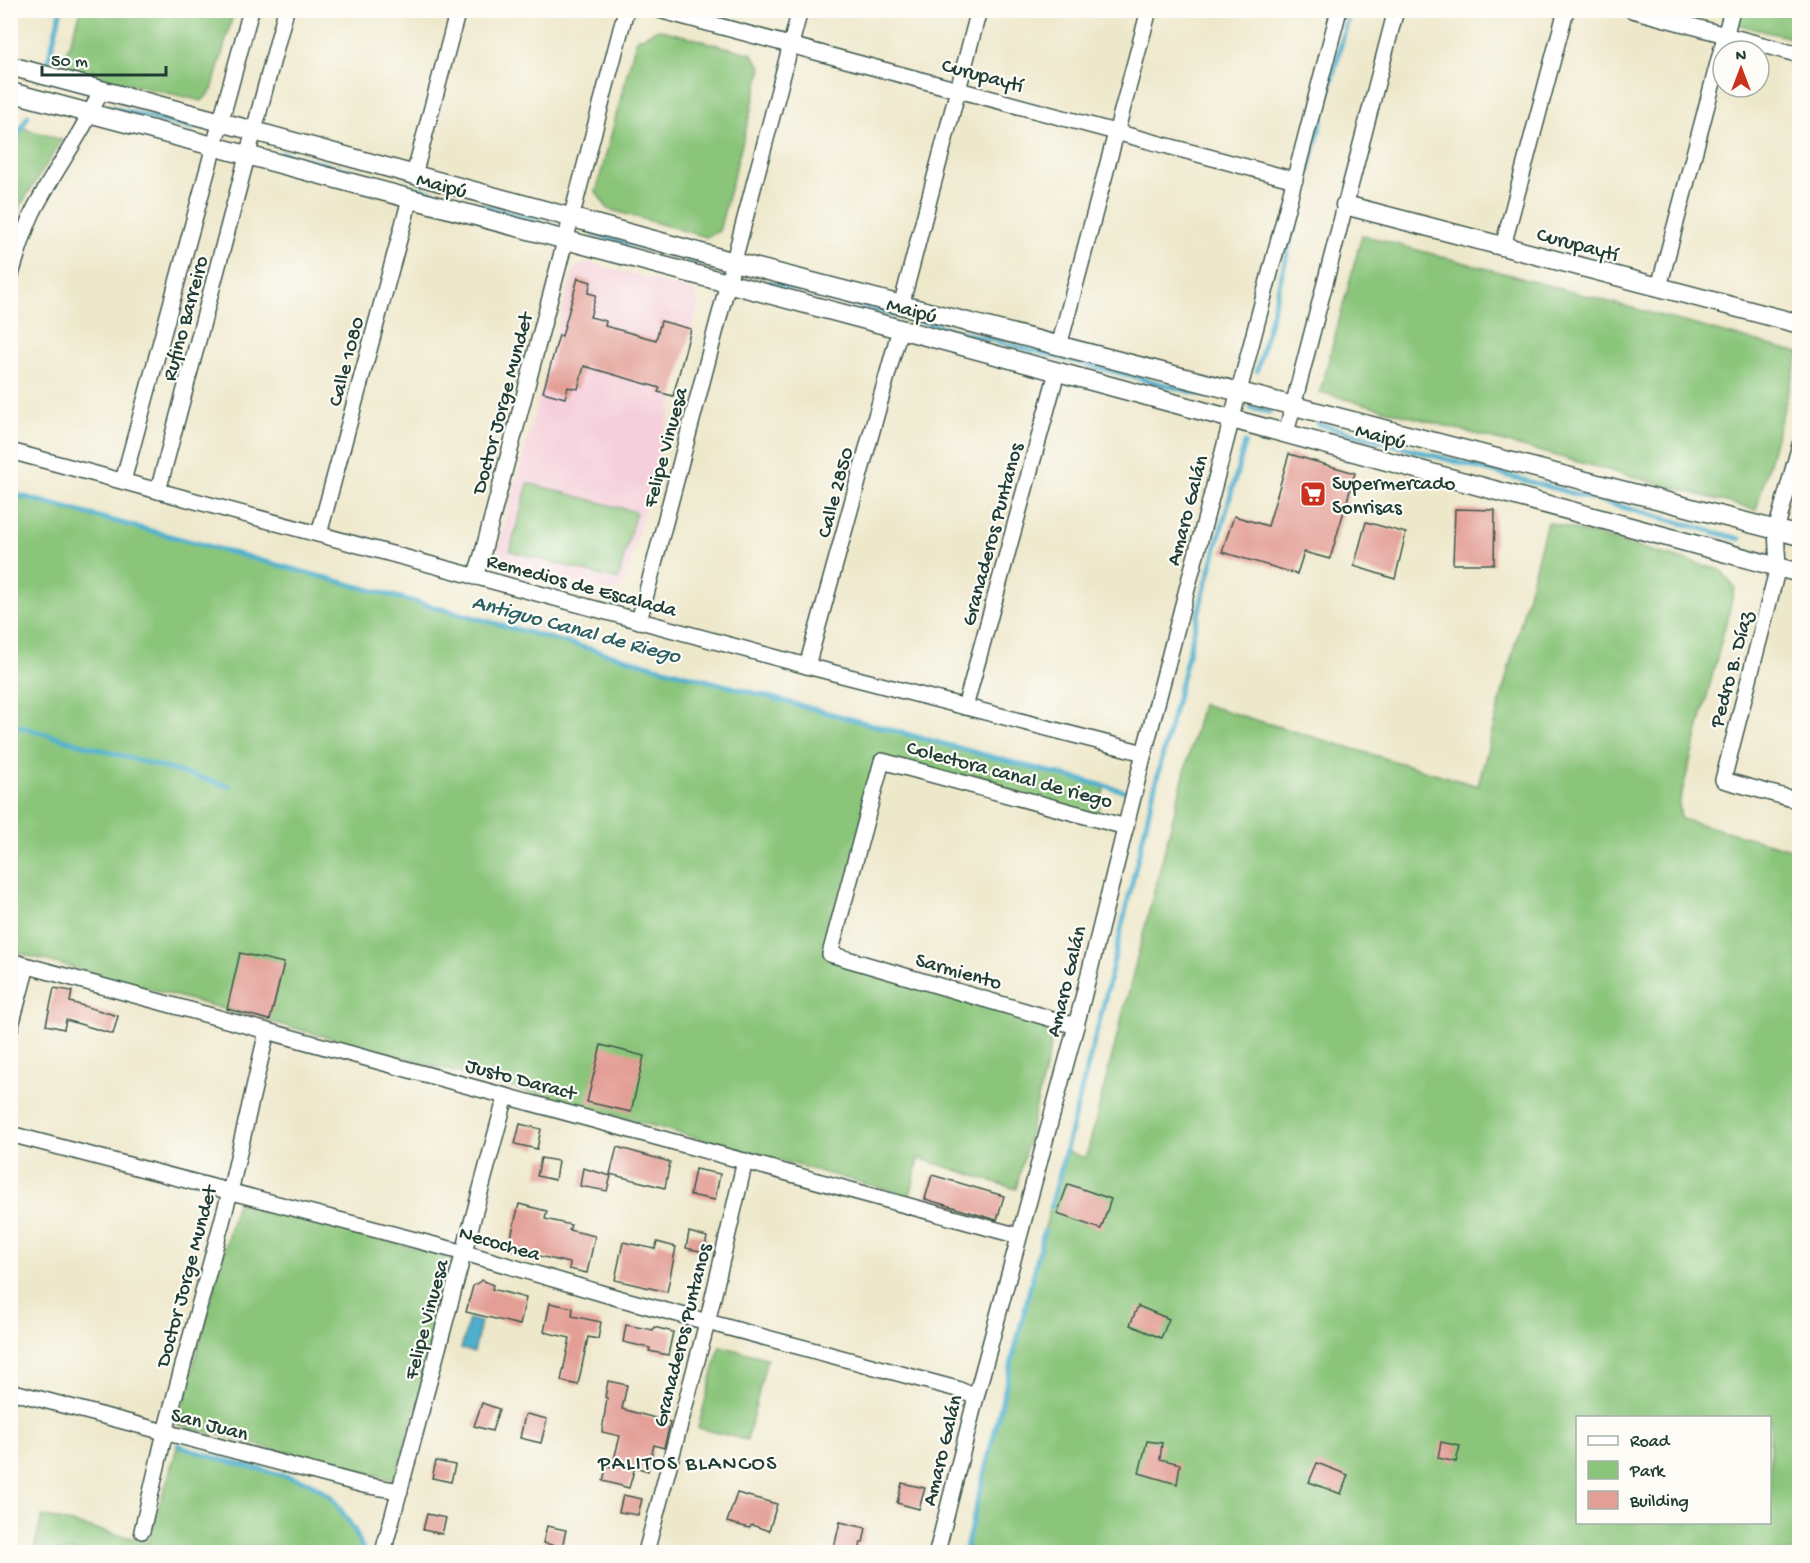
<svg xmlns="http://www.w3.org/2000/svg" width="1810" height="1563" font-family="'Gochi Hand',sans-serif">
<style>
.built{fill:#f5cfdb}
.green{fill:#8ac57a;stroke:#548157;stroke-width:1.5;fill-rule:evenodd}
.water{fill:#4fb0ce;stroke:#377681;stroke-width:1.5}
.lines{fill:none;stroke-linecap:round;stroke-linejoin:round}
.stream{stroke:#4fb0ce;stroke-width:5}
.building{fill:#e39f96}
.minor-casing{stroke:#3e574b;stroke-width:18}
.tertiary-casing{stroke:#3e574b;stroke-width:21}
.minor{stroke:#fff;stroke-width:15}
.tertiary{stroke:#fff;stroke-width:18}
.labels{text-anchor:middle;stroke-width:4.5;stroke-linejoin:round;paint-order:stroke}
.street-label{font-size:21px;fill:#1f3d34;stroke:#fdfcf7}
.poi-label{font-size:21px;fill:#1f3d34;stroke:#fdfcf7;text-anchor:start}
.water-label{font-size:22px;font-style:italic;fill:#2d6062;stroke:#fdfcf7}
.neighbourhood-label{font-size:22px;letter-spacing:1.5px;fill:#1f3d34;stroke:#fdfcf7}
</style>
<rect width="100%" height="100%" fill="#fdfcf7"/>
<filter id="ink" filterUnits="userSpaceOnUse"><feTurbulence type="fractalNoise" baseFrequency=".0167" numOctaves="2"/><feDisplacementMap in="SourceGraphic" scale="12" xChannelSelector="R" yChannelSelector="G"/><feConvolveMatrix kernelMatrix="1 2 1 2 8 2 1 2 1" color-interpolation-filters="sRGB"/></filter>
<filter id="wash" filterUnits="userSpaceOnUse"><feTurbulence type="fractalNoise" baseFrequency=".008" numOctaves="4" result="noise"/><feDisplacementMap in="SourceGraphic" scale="24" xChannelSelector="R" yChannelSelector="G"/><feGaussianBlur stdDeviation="1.35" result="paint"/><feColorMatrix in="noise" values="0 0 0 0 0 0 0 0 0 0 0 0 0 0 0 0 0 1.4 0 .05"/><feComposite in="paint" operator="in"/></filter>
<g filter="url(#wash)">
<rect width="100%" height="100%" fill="#eee8cb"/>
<path class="built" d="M588 262 693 291 699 303 624 585 613 592 508 564 498 549 574 269Z"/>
<g class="green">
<path d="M81 11H234L212 90 202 101 99 77 92 68 97 76 62 65Z"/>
<path d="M1739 11H1799V40L1735 24Z"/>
<path d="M658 29 752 54 762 68 719 231 706 237 608 209 596 192 636 40Z"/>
<path d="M19 127 62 140 20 206 11 240V150Z"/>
<path d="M1362 235 1799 353 1756 510 1320 392Z"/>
<path d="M528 483 636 512 618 580 510 551Z"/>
<path d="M10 493 507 628 1105 786 1096 818 882 761 830 953 1057 1020 1016 1189 919 1158 910 1196 11 951Z"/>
<path d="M1547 522 1721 570 1735 588 1679 804 1681 819 1799 851V1552H965L1044 1231 1066 1151 1086 1158 1202 704 1478 786ZM1578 1418H1770V1522H1578Z"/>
<path d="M237 1202 458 1259 395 1480 178 1425Z"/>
<path d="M720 1346 767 1358 747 1440 698 1428Z"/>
<path d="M178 1445 216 1458 309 1482 332 1497 355 1531 364 1552H33L42 1516 148 1542Z"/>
</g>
<path class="water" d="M469 1319 481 1322 474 1352 461 1349Z"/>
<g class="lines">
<g class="stream">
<path d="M48 62 61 10"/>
<path d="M109 107 192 128"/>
<path d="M10 149 28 116"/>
<path d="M282 153 541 221"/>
<path d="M595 235 700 262"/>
<path d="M768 282 1208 396"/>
<path d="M1257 371 1350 10"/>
<path d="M1251 408 1269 412"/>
<path d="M1318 424 1740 539"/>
<path d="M10 493 1022 765 1133 793"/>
<path d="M10 724 229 786"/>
<path d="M1051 1207 1103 1007 1152 798 1203 595 1245 443"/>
<path d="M178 1445 216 1458 309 1482 332 1497 355 1531 364 1552"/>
<path d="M965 1552 1044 1231"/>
</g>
</g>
<g id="blocks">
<g class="building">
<path d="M578 278 591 282 588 293 596 295 590 317 606 321 605 326 656 340 661 321 691 329 673 396 658 392 660 388 584 366 578 389 568 387 565 398 543 392 559 335 562 336Z"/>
<path d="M1289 454 1355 473 1330 559 1304 552 1297 574 1222 552 1234 516 1268 526Z"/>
<path d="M1455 509 1495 510 1494 564H1453Z"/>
<path d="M1366 522 1406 533 1395 579 1354 566Z"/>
<path d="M240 953 284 963 270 1020 227 1009Z"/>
<path d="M54 988 72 991 70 1002 118 1016 113 1034 66 1020 64 1029 46 1025Z"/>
<path d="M601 1045 644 1056 631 1112 587 1102Z"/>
<path d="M520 1124 541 1129 537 1149 515 1144Z"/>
<path d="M617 1147 670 1162 665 1188 610 1174Z"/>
<path d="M541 1158 558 1161 555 1180 537 1176Z"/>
<path d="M583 1168 611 1176 607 1191 580 1186Z"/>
<path d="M695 1169 720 1174 715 1200 690 1195Z"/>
<path d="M932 1175 1004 1196 997 1220 925 1199Z"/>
<path d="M1068 1184 1111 1199 1101 1229 1057 1214Z"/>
<path d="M519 1204 547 1211 545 1219 571 1225 569 1230 595 1236 587 1273 569 1269 570 1263 508 1249Z"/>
<path d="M689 1232 707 1237 704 1252 686 1248Z"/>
<path d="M623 1242 655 1249 657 1242 676 1247 667 1292 615 1280Z"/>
<path d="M482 1280 493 1285 492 1289 526 1298 520 1325 466 1312 473 1286Z"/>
<path d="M550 1303 573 1308 572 1316 601 1322 598 1339 588 1337 578 1385 561 1381 570 1338 544 1332Z"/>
<path d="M1138 1306 1169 1319 1161 1338 1130 1325Z"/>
<path d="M626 1325 653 1330 654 1327 673 1332 668 1355 649 1351 650 1348 623 1342Z"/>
<path d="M608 1381 627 1385 622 1409 670 1422 664 1448 654 1445 648 1471 635 1467 629 1488 603 1481 607 1465 612 1467 620 1436 602 1432 607 1398 605 1397Z"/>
<path d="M482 1403 499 1409 492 1431 474 1426Z"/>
<path d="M527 1414 547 1419 541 1443 520 1438 525 1415Z"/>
<path d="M1147 1441 1162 1443 1160 1459 1180 1464 1177 1484 1139 1473Z"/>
<path d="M1441 1442 1460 1446 1456 1462 1438 1458Z"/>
<path d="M436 1461 455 1465 451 1482 432 1478Z"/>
<path d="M1317 1463 1348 1475 1341 1494 1309 1482Z"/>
<path d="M902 1483 925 1488 919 1509 897 1503Z"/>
<path d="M737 1493 777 1504 769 1531 752 1525 749 1528 727 1522Z"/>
<path d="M623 1495 642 1499 638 1515 619 1512Z"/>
<path d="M427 1514 446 1518 442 1534 423 1530Z"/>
<path d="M840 1522 866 1528 863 1543 861 1542 859 1552H833Z"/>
<path d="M547 1526 566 1530 562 1547 543 1543Z"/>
</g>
</g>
</g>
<g filter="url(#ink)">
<use href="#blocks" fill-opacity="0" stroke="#3e574b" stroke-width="1.5"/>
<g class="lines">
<defs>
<g id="minor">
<path d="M659 10 1295 180"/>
<path d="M1632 10 1800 55"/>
<path d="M414 175 458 10"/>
<path d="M1503 246 1566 10"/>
<path d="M10 278C17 255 23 233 33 212 54 170 83 134 101 90"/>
<path d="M1659 287 1732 10"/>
<path d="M901 306 979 10"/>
<path d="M1059 346 1149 10"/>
<path d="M1286 433 1396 10"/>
<path d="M1800 445 1776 530 1778 567 1723 780 1800 801"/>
<path d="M10 451 807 666 1144 753"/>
<path d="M123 481 251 10"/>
<path d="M158 491 286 10"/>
<path d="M319 534 410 199"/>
<path d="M475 577 483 552 626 10"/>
<path d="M639 621 800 10"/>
<path d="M807 666 900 329"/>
<path d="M965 707 1057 372"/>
<path d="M10 961 1019 1236"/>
<path d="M1076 1026 830 954 882 761 1126 827"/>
<path d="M10 1029 27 966"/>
<path d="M10 1134 465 1253 618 1298 957 1389 976 1397"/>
<path d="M10 1391 364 1485 400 1491"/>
<path d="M142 1531 165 1432 230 1192 267 1031"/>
<path d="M383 1552 506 1096"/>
<path d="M646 1552 707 1323 745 1161"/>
<path d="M937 1552 976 1397 1076 1026 1144 753 1339 10"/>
</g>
<g id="tertiary">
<path d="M10 66 221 122 734 262 1800 536"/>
<path d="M10 92 900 329 1800 573"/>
<path d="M1345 205 1800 324"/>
</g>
</defs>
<use href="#minor" class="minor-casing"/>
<use href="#tertiary" class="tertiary-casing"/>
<use href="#minor" class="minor"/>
<use href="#tertiary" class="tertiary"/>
</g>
</g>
<defs>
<symbol id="supermarket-square" viewBox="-11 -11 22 22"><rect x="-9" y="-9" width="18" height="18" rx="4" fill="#c8321e" stroke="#fdfcf7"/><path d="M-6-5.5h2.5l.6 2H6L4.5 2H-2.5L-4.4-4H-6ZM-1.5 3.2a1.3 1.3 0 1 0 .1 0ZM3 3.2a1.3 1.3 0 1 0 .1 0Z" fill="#fff"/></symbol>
</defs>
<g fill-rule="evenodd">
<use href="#supermarket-square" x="1298" y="479" width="30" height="30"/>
</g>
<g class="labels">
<g class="street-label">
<text transform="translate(983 74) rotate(15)" y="7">Curupaytí</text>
<text transform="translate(442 184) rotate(15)" y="7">Maipú</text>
<text transform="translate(1578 243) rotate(15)" y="7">Curupaytí</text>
<text transform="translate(912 309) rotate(15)" y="7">Maipú</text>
<text transform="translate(184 318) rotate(-75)" y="7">Rufino Barreiro</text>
<text transform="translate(345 361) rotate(-75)" y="7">Calle 1080</text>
<text transform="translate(501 403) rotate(-75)" y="7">Doctor Jorge Mundet</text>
<text transform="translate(1381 435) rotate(15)" y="7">Maipú</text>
<text transform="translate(664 447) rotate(-75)" y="7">Felipe Vinuesa</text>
<text transform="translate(834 492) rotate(-75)" y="7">Calle 2850</text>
<text transform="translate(1186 510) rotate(-75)" y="7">Amaro Galán</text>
<text transform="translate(991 534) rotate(-75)" y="7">Granaderos Puntanos</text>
<text transform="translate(582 584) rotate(15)" y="7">Remedios de Escalada</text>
<text transform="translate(1730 669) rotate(-75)" y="7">Pedro B. Díaz</text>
<text transform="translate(1010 773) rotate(15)" y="7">Colectora canal de riego</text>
<text transform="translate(959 970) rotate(16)" y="7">Sarmiento</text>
<text transform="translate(1065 981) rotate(-76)" y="7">Amaro Galán</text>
<text transform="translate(521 1078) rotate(15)" y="7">Justo Daract</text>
<text transform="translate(500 1242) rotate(16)" y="7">Necochea</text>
<text transform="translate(185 1276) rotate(-75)" y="7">Doctor Jorge Mundet</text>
<text transform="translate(425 1319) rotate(-75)" y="7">Felipe Vinuesa</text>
<text transform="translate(681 1335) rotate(-76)" y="7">Granaderos Puntanos</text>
<text transform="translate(210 1423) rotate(15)" y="7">San Juan</text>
<text transform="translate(941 1450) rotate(-76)" y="7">Amaro Galán</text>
</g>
<g class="poi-label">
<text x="1332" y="489">Supermercado<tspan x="1332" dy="24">Sonrisas</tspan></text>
</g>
<g class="water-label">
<text transform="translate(577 627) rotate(15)" y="8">Antiguo Canal de Riego</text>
</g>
<g class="neighbourhood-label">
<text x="688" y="1469">PALITOS BLANCOS</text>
</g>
</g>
<rect width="1810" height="1563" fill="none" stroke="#fdfcf7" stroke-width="36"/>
<rect x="1576" y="1416" width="195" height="108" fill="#fdfcf7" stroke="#a4b0a9" stroke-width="1.5"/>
<rect x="1588" y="1436" width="30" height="9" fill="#ffffff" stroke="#a4b0a9" stroke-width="1.5"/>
<text x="1630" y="1446" font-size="18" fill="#1f3d34">Road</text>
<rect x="1588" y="1461" width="30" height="18" fill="#8ac57a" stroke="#a4b0a9" stroke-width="1.5"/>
<text x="1630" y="1476" font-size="18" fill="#1f3d34">Park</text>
<rect x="1588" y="1491" width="30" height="18" fill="#e39f96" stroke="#a4b0a9" stroke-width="1.5"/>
<text x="1630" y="1506" font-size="18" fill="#1f3d34">Building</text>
<g transform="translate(1741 69)"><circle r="28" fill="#fdfcf7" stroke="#a4b0a9" stroke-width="1.5"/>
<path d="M0-4.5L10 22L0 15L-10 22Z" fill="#c8321e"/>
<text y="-9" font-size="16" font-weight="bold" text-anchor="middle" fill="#1f3d34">N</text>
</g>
<path d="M42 66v9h124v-9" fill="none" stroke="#1f3d34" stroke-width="3"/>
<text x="51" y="66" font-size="18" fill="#1f3d34" stroke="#fdfcf7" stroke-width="4.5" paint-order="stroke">50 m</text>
</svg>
